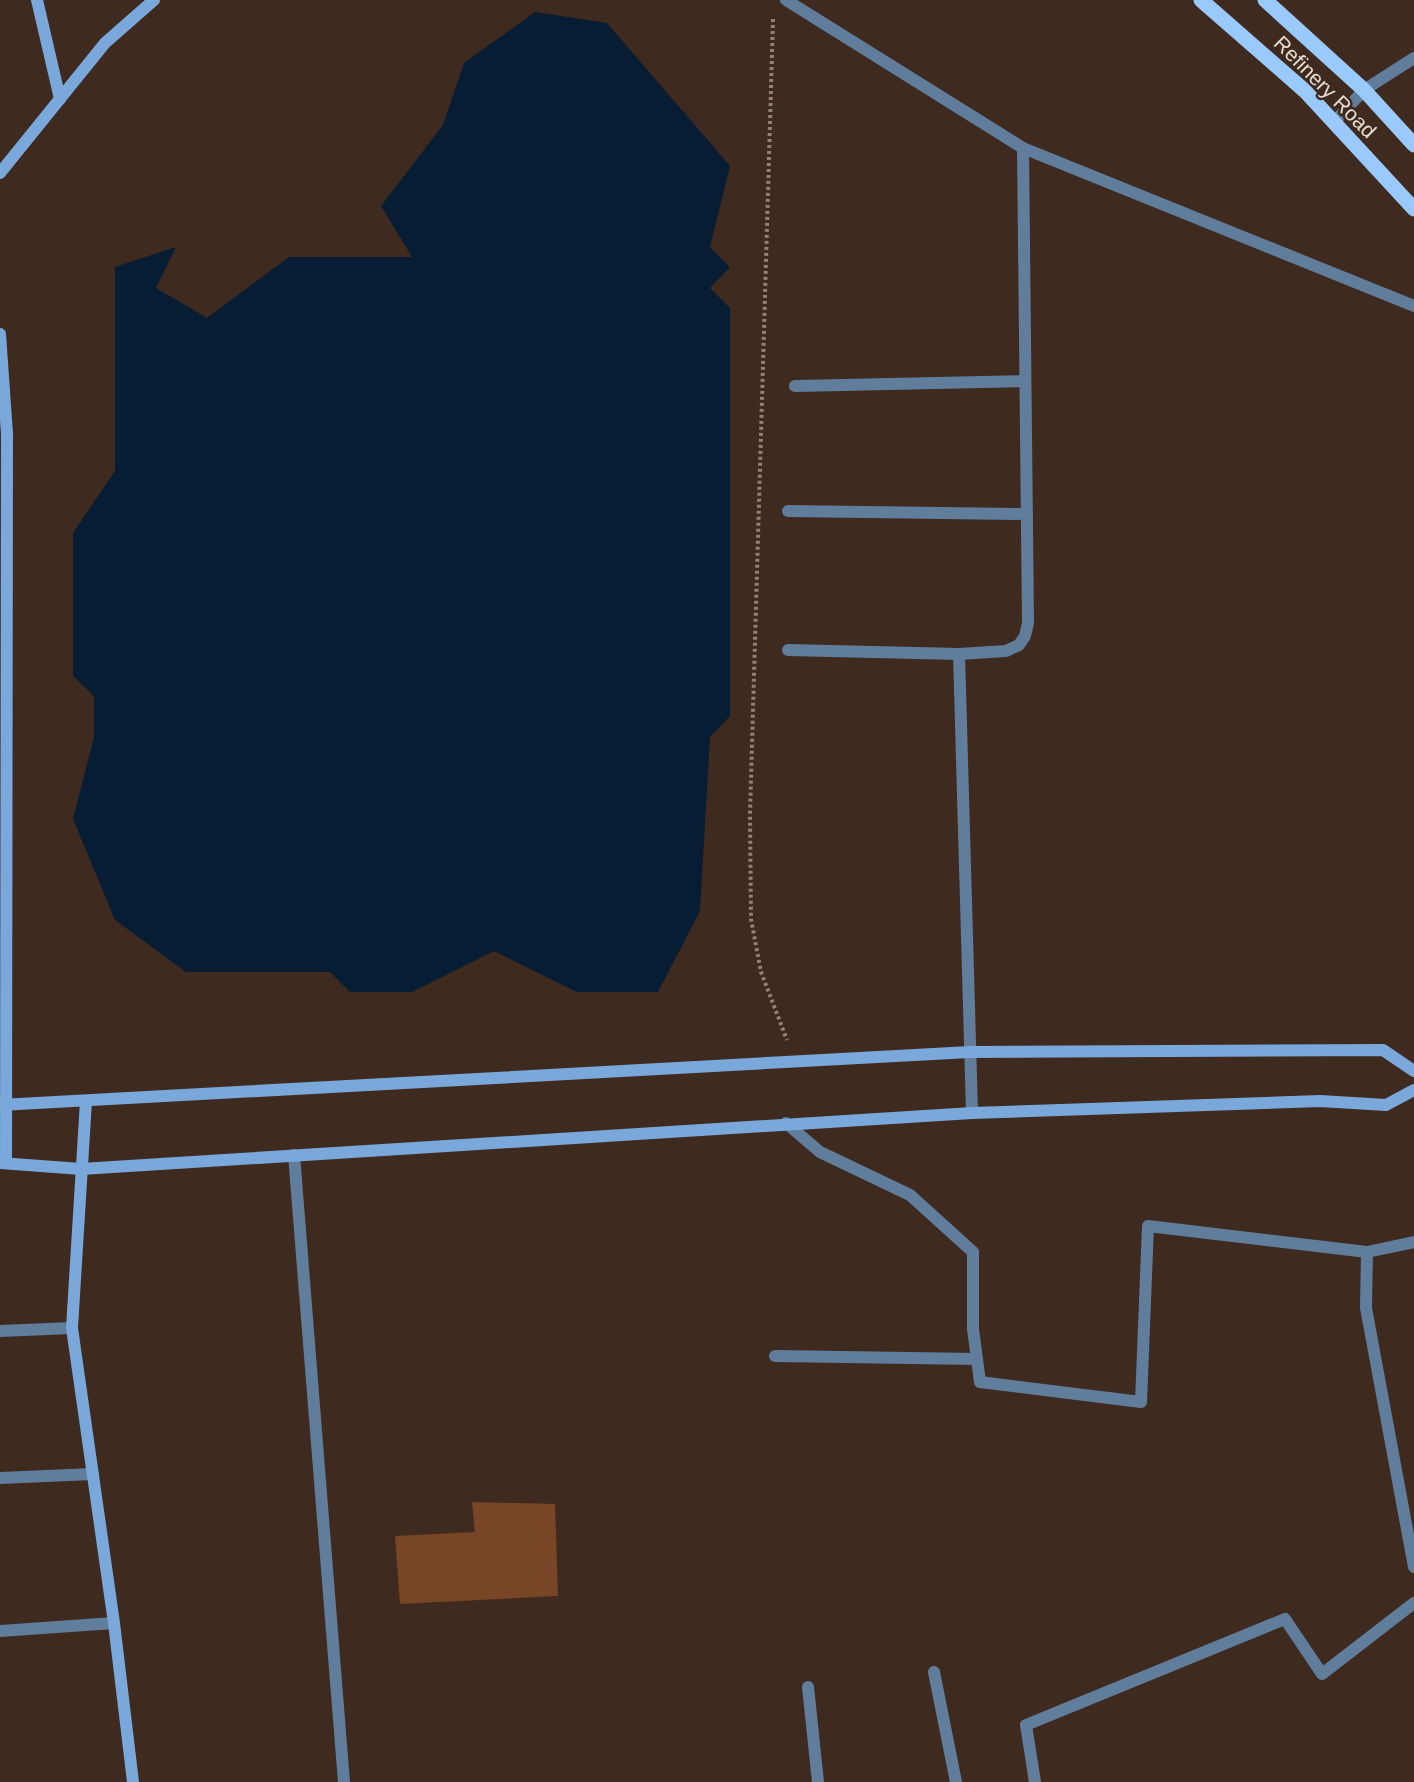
<svg xmlns="http://www.w3.org/2000/svg" width="1414" height="1782" font-family="Helvetica,sans-serif">
<style>
.green{fill:#784526}
.water{fill:#071d33}
.lines{fill:none;stroke-linecap:round;stroke-linejoin:round}
.path{stroke:#928178;stroke-width:4;stroke-dasharray:3 3;stroke-linecap:butt}
.lane{stroke:#607d9c;stroke-width:12}
.street{stroke:#607d9c;stroke-width:12}
.secondary{stroke:#7aa8da;stroke-width:12}
.primary{stroke:#9ac9fc;stroke-width:15}
.labels{text-anchor:middle;stroke-width:5;stroke-linejoin:round;paint-order:stroke}
.street-label{font-size:21px;fill:#e8dbd3;stroke:#3e2a1f}
</style>
<rect width="100%" height="100%" fill="#3e2a1f"/>
<path class="green" d="M472 1502 555 1504 558 1596 400 1604 395 1536 475 1532Z"/>
<path class="water" d="M535 12 607 23 730 166 710 247 730 267 710 288 730 308V716L710 737 700 911 658 992H577L494 951 412 992H350L330 972H186L115 920 73 819 94 737V696L73 676V533L115 471V267L176 247 156 288 207 318 289 257H412L381 206 443 125 464 63Z"/>
<g class="lines">
<path class="path" d="M773 19 750 814 751 919 761 972 787 1040"/>
<path class="lane" d="M1334 122 1364 90 1414 58"/>
<g class="street">
<path d="M786 0 1023 148 1414 306"/>
<path d="M795 386 1025 381"/>
<path d="M788 511 1027 514"/>
<path d="M788 650 959 654 1006 651 1019 645 1025 636 1028 623 1023 148"/>
<path d="M959 654 972 1113"/>
<path d="M786 1123 820 1152 910 1195 973 1252V1329L980 1382 1141 1402 1148 1226 1367 1252"/>
<path d="M294 1155 344 1782"/>
<path d="M1414 1242 1367 1252 1366 1308 1414 1567"/>
<path d="M0 1331 72 1328"/>
<path d="M775 1356 977 1359"/>
<path d="M0 1478 93 1474"/>
<path d="M0 1631 114 1623"/>
<path d="M934 1672 956 1782"/>
<path d="M808 1687 818 1782"/>
<path d="M1035 1782 1026 1725 1285 1619 1322 1674 1414 1603"/>
</g>
<g class="secondary">
<path d="M37 0 60 99"/>
<path d="M0 173 105 43 154 0"/>
<path d="M0 334 7 434 6 1162"/>
<path d="M86 1101 72 1328 114 1623 133 1782"/>
<path d="M0 1105 970 1052 1383 1050 1414 1071"/>
<path d="M0 1163 81 1169 972 1113 1320 1101 1386 1105 1414 1090"/>
</g>
<g class="primary">
<path d="M1201 0 1305 91 1414 209"/>
<path d="M1265 0 1364 90 1414 145"/>
</g>
</g>
<g class="labels">
<g class="street-label">
<text transform="translate(1325 87) rotate(45)" y="7">Refinery Road</text>
</g>
</g>
</svg>
